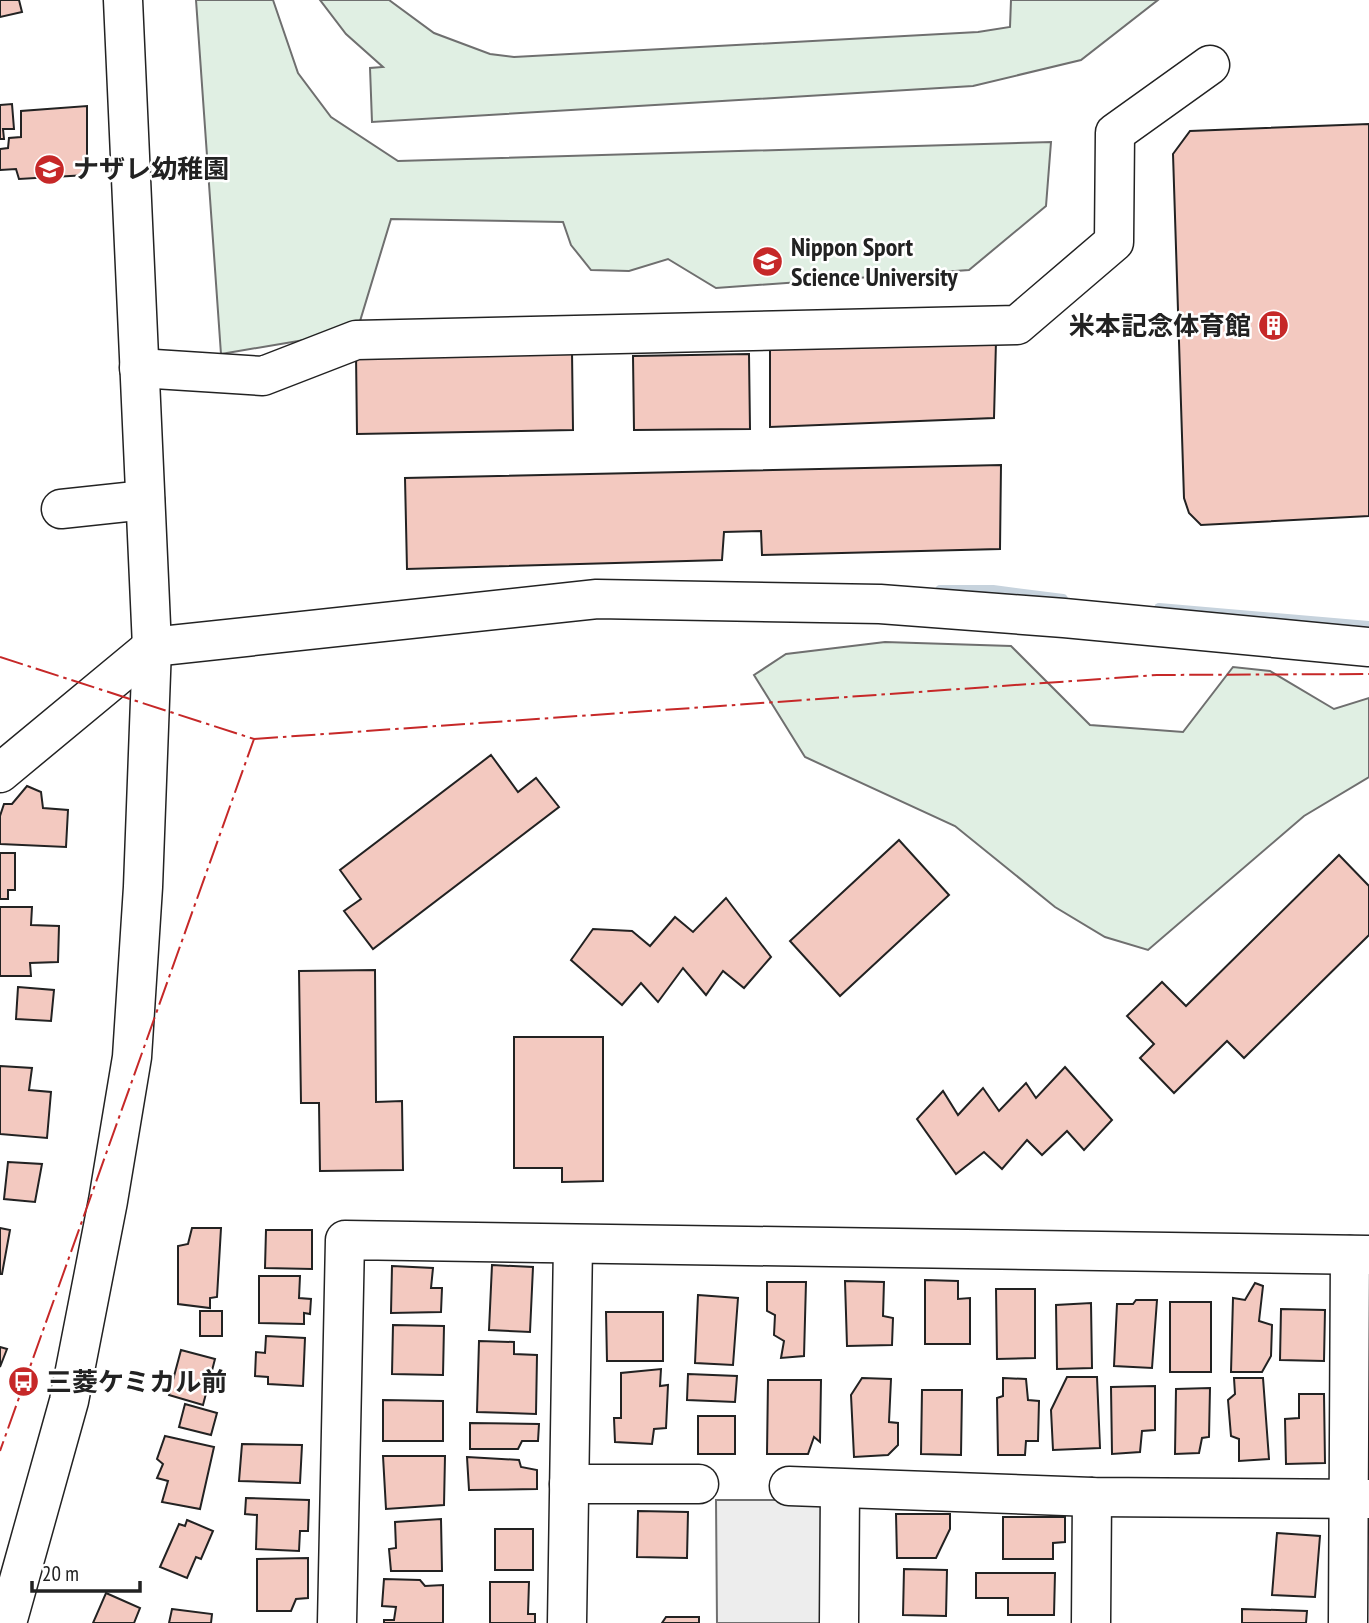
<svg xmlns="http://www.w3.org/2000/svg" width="1369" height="1623" font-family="'PT Sans Narrow','Noto Sans JP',sans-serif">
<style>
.green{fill:#e0efe3;stroke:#6f6f6f;stroke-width:2}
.parking{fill:#ededed;stroke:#6f6f6f;stroke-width:2}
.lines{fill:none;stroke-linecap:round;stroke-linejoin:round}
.stream{stroke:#c7d3dd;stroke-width:10}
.building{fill:#f3c9c0;stroke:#222;stroke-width:2}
.minor-casing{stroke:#222;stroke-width:41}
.minor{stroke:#fff;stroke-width:38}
.power{stroke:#c62828;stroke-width:2;stroke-dasharray:24 5 3.5 5;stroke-linecap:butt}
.labels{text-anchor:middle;stroke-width:5;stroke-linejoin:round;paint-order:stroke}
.poi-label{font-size:26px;font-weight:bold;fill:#222;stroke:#fff;text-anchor:start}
</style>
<rect width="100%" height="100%" fill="#fff"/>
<g class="green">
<path d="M196 0H273L298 73 331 117 398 161 1051 142 1046 206 969 270 716 288 668 259 629 271 591 270 571 245 563 222 391 219 357 331 221 354Z"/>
<path d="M320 0H389L434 33 490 54 514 57 978 32 1010 27 1011 0H1158L1081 60 973 86 372 122 370 68 383 67 346 34Z"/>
<path d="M885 642 1011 646 1090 725 1183 732 1233 667 1270 671 1334 709 1369 698V777L1304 816 1148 950 1105 937 1055 907 955 826 805 757 754 675 786 654Z"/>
</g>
<path class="parking" d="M716 1500H829L826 1623H717Z"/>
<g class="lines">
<g class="stream">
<path d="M940 590H993L1063 599"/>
<path d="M1159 608 1369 626"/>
</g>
</g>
<g class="building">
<path d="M0 0H19L22 12 0 17Z"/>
<path d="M12 104 14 129H3L4 139H0V105Z"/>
<path d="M87 106V175L19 179 16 169 0 170V149L8 148 9 138 21 137V111Z"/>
<path d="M1369 124V516L1201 525 1189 513 1184 498 1173 154 1190 131Z"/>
<path d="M996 341 994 418 770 427V345Z"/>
<path d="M572 351 573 430 357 434 356 354Z"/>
<path d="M749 354 750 429 634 430 633 356Z"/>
<path d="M1001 465 1000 549 762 555 761 531 724 532 722 560 407 569 405 478Z"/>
<path d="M491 755 518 792 536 778 559 807 373 949 344 911 361 899 340 870Z"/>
<path d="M27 786 41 792 43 808 68 810 66 847 0 844V816L4 804H12Z"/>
<path d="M899 840 949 895 840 996 790 941Z"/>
<path d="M0 853H15V890H8V899H0Z"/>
<path d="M1339 855 1369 886V935L1244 1058 1227 1041 1174 1093 1140 1058 1154 1044 1127 1016 1162 982 1186 1006Z"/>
<path d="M726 898 771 957 744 988 723 971 706 995 683 968 658 1002 641 983 622 1005 571 960 593 929 632 931 650 946 675 917 693 932Z"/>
<path d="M0 907H32L31 925 59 926 58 962 30 963 31 976H0Z"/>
<path d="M375 970 376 1102 402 1101 403 1170 320 1171 319 1103H301L299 971Z"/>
<path d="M18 987 54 990 51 1021 16 1019Z"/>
<path d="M514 1037H603V1181L562 1182V1168H514Z"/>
<path d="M0 1066 32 1068 29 1090 51 1092 47 1138 0 1134Z"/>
<path d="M1065 1067 1112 1120 1084 1150 1067 1131 1042 1155 1027 1140 1002 1169 984 1152 956 1174 917 1119 943 1091 958 1115 983 1088 999 1111 1026 1083 1036 1098Z"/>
<path d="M8 1162 42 1164 35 1202 4 1199Z"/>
<path d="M0 1228 10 1230 2 1274H0Z"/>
<path d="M192 1228H221L217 1297 210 1298V1308L178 1304V1246L188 1244Z"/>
<path d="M266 1230H312V1269L265 1268Z"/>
<path d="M492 1265 533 1267 530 1332 489 1330Z"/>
<path d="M392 1266 433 1268 431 1288H442L441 1312 391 1313Z"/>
<path d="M259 1276H300L299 1298 311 1299 310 1314 304 1313V1324L259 1323Z"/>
<path d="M925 1280 958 1281V1299L970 1298V1344H925Z"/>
<path d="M845 1281 884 1282 883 1316 893 1318 892 1345 847 1346Z"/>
<path d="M767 1282H806L804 1356 781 1358 784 1341 774 1335 775 1315 767 1311Z"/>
<path d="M1255 1283 1263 1286 1259 1321 1272 1325 1271 1356 1262 1372H1231L1233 1298 1245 1300Z"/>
<path d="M996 1289H1035V1358L997 1359Z"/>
<path d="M698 1295 738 1298 733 1365 695 1363Z"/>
<path d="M1136 1300H1157L1152 1368 1114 1366 1117 1304H1133Z"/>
<rect x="1170" y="1302" width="41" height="70"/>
<path d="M1091 1303 1092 1368 1057 1369 1056 1305Z"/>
<path d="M1281 1309 1325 1310 1324 1361 1280 1360Z"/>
<rect x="200" y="1311" width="22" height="25"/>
<path d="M606 1312H663V1361H607Z"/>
<path d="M393 1325 444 1326 443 1375 392 1374Z"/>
<path d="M266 1336 305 1338 303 1386 268 1384V1377L255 1376 256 1352 265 1353Z"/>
<path d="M479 1341 514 1342V1354L537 1355 536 1414 477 1412Z"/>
<path d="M0 1347 7 1349 0 1367Z"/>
<path d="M181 1350 215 1359 203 1405 169 1395Z"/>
<path d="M661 1369 660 1386 668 1385 666 1428 654 1429 652 1444 615 1442 614 1418H621V1373Z"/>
<path d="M688 1374 737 1376 735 1402 687 1400Z"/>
<path d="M1067 1377H1097L1100 1448 1053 1450 1051 1410Z"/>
<path d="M862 1378 891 1379 889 1422 898 1423V1445L888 1455 854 1457 851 1395Z"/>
<path d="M1003 1378 1026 1379 1028 1400 1039 1401 1038 1441H1026L1025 1455H998L997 1398 1003 1396Z"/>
<path d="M1234 1378H1263L1269 1459 1239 1461V1439L1231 1436 1228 1400 1235 1394Z"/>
<path d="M768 1380H821L820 1442 814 1437 808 1454H767Z"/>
<path d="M1155 1386V1430L1142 1431 1140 1452 1112 1454 1111 1387Z"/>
<path d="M1210 1388 1209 1437 1202 1438 1199 1453 1175 1454 1176 1389Z"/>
<path d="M922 1390H962L961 1455 921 1454Z"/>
<path d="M1299 1394H1324L1325 1463 1286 1464 1285 1419 1299 1418Z"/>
<path d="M383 1400 443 1401V1441H383Z"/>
<path d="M185 1404 217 1413 211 1435 179 1427Z"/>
<rect x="698" y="1416" width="37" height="38"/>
<path d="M470 1423 539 1424 538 1441H522L518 1449H470Z"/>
<path d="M165 1436 214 1447 200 1509 162 1502 168 1481 157 1478 163 1464 157 1459Z"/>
<path d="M242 1444 302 1445 300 1483 239 1481Z"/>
<path d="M383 1456H445L444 1505 386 1509Z"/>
<path d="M467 1457 519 1460 521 1467 537 1470V1489L469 1490Z"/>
<path d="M246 1498 309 1500 308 1531H300L299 1551 256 1549 257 1515 245 1514Z"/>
<path d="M638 1511 688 1512 687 1558 637 1557Z"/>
<path d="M896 1514H950V1529L936 1558H897Z"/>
<path d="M1003 1517H1065V1542L1053 1543V1559H1003Z"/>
<path d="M441 1519 442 1571H391L389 1549 396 1548 395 1522Z"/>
<path d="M187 1520 213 1531 201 1559 196 1557 187 1578 160 1567 179 1524 185 1526Z"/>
<rect x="495" y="1529" width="38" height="41"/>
<path d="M1277 1533 1320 1536 1315 1597 1272 1595Z"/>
<path d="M308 1558V1598L296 1599 291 1611H257V1559Z"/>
<path d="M904 1569 947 1570 946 1616 903 1615Z"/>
<path d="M976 1573H1055L1054 1615H1008V1598H976Z"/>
<path d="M384 1579 420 1580 425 1586 443 1585V1623H384V1620H394L396 1607 382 1606Z"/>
<path d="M490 1582H529L528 1614H535V1623H490Z"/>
<path d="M106 1593 140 1608 134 1623H93Z"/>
<path d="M172 1609 212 1614 211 1623H169Z"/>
<path d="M1242 1609 1307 1611 1306 1623H1242Z"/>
<path d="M666 1617H699V1623H662Z"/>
</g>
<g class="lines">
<defs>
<g id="minor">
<path d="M139 368 263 376 356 340 1017 325 1114 242 1115 133 1210 65"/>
<path d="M61 509 145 500"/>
<path d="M0 773 152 647 597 599 880 604 1064 618 1369 647"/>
<path d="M569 1484H699"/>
<path d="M789 1486 1092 1497 1369 1499"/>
<path d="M7 1623 69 1401 108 1201 132 1057 143 887 152 647 123 0"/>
<path d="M337 1623 345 1240 1369 1255"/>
<path d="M567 1623 573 1244"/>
<path d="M839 1623 840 1490"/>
<path d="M1091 1623 1092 1497"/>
<path d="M1348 1623 1350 1255"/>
</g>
</defs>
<use href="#minor" class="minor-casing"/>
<use href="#minor" class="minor"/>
<g class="power">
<path d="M0 657 254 739 0 1451"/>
<path d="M254 739 1157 675 1369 674"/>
</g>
</g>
<defs>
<symbol id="school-disc" viewBox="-11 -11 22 22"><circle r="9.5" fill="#c62828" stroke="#fff"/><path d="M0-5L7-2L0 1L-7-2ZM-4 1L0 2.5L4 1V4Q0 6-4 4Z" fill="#fff"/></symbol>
<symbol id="university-disc" viewBox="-11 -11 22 22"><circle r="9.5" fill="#c62828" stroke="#fff"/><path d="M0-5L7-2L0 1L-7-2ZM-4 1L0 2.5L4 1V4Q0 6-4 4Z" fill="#fff"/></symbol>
<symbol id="building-disc" viewBox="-11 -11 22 22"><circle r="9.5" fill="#c62828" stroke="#fff"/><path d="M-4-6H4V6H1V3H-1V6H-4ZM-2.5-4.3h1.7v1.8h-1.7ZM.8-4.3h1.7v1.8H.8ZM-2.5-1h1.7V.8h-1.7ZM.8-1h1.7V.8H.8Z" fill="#fff"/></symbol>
<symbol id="bus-disc" viewBox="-11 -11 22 22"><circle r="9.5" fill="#c62828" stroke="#fff"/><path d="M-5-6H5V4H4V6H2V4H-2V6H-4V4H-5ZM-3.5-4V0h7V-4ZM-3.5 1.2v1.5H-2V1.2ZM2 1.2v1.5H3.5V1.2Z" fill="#fff"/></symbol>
</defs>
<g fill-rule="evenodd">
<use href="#school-disc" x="32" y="152" width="35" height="35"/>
<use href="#university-disc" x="750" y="244" width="35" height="35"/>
<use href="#building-disc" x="1256" y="308" width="35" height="35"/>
<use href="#bus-disc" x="6" y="1364" width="35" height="35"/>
</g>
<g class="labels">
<g class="poi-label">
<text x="73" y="178">ナザレ幼稚園</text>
<text x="791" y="256">Nippon Sport<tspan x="791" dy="30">Science University</tspan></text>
<text x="1251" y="335" text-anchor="end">米本記念体育館</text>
<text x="46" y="1391">三菱ケミカル前</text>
</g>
</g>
<path d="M32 1581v10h108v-10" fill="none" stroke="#222222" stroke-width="3.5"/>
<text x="42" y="1581" font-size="21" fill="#222222" stroke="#ffffff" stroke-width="5" paint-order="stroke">20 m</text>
</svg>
